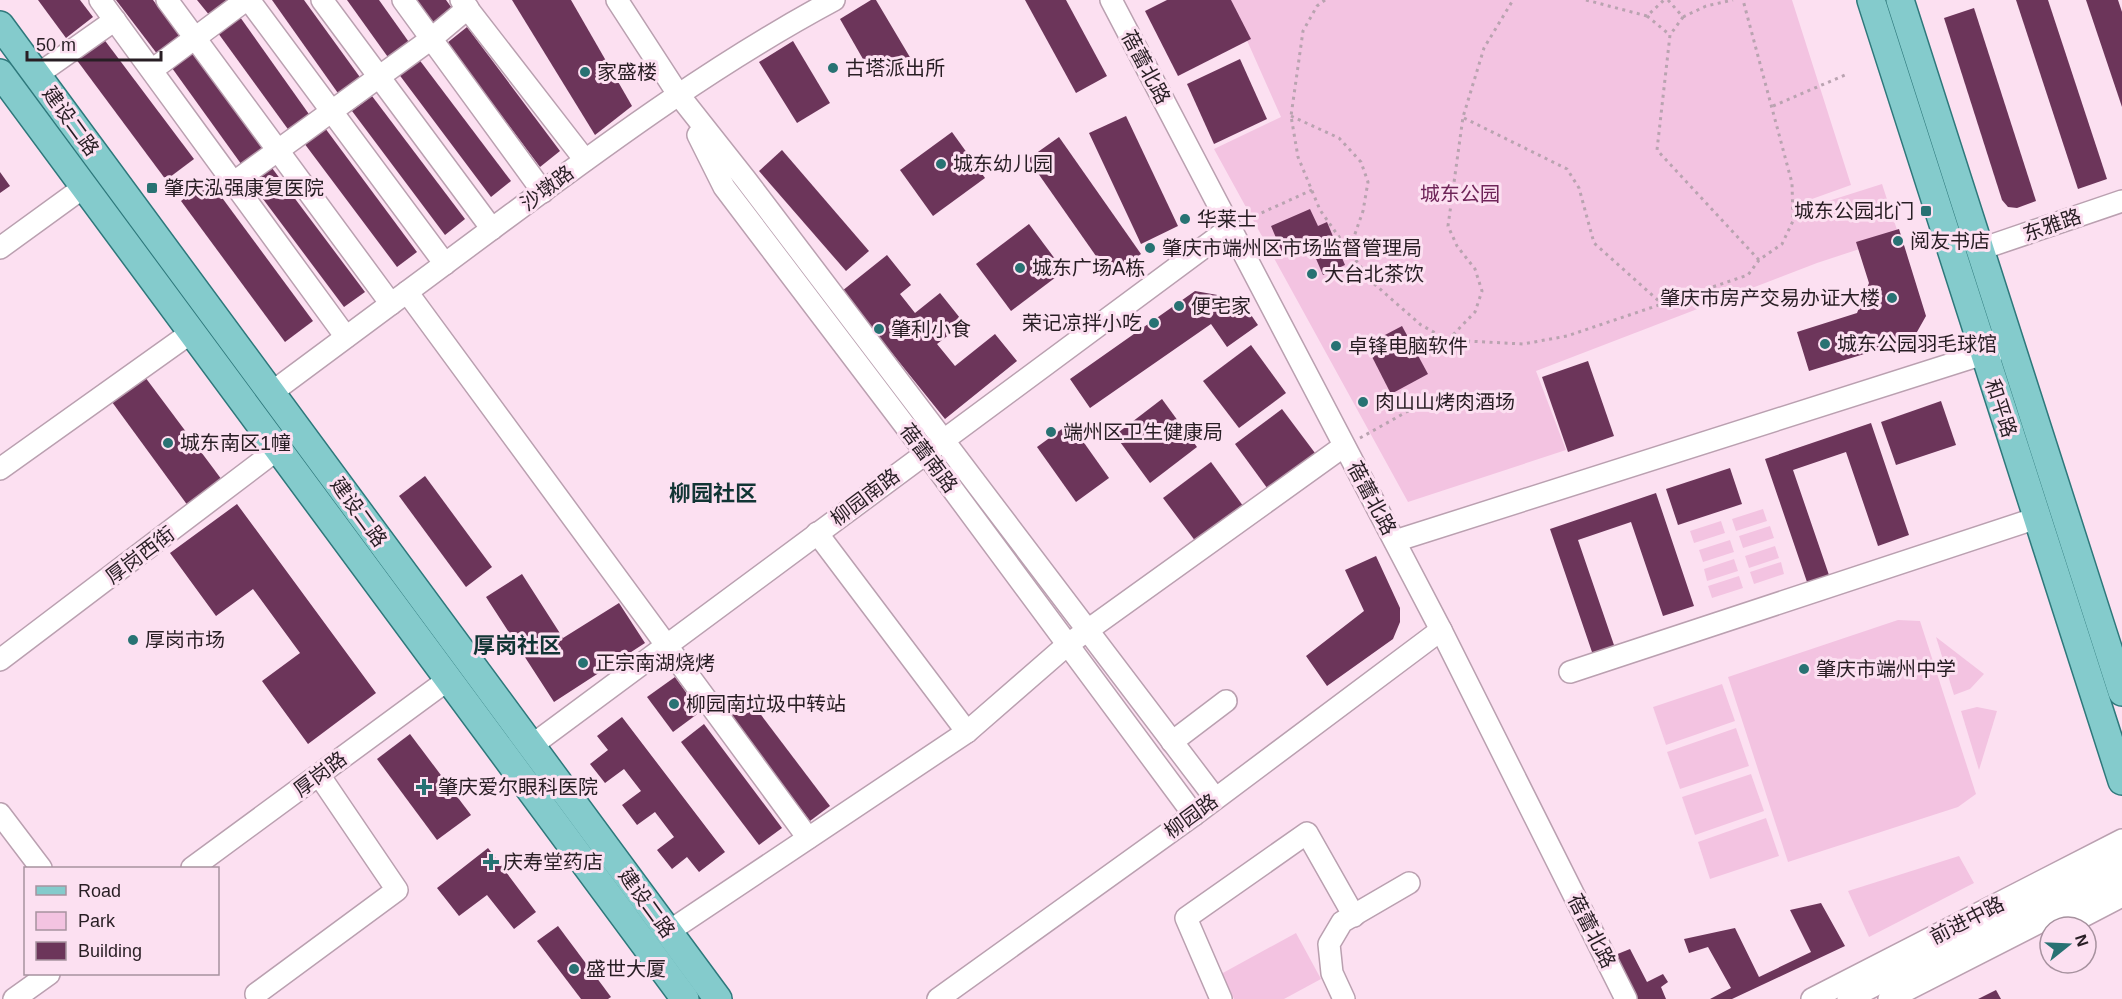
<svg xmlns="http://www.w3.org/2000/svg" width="2122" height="999" font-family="Helvetica,'Noto Sans SC',sans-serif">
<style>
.green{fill:#f3c3e1}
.building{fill:#6c355a}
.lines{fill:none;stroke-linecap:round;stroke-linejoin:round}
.minor-casing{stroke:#baa0b0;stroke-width:24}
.major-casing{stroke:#2e787b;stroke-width:30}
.path{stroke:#b9a3b0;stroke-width:3;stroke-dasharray:3 4.5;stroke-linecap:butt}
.minor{stroke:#fff;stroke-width:21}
.major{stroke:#84cbcc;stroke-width:27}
.poi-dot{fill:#287273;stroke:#fce0f1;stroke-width:2}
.labels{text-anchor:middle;stroke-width:6;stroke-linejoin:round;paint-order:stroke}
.street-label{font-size:20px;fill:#281e24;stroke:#fce0f1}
.poi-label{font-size:20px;fill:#281e24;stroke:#fce0f1;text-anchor:start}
.park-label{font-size:20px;fill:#6f2559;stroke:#fce0f1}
.quarter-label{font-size:22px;font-weight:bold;fill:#123535;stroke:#fce0f1}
</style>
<rect width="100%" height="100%" fill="#fce0f1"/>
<g class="green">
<path d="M1229 0H1792L1851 185 1798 204 1800 210 1882 184 1899 236 1817 263 1536 371 1566 450 1408 502 1214 149 1281 117Z"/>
<path d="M1763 509 1767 521 1736 531 1732 519Z"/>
<path d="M1721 521 1725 533 1694 543 1690 531Z"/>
<path d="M1770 526 1774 538 1743 548 1739 536Z"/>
<path d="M1730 540 1734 552 1703 562 1699 550Z"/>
<path d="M1775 546 1779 558 1749 568 1745 556Z"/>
<path d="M1734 559 1738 571 1707 581 1704 569Z"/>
<path d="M1781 562 1784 574 1754 584 1750 572Z"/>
<path d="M1739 576 1743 588 1712 598 1708 586Z"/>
<path d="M1898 620 1920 621 1976 794 1958 807 1788 862 1728 677Z"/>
<path d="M1936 637 1984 674 1970 689 1954 695Z"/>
<path d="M1722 684 1735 721 1666 745 1653 707Z"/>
<path d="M1977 707 1997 711 1979 770 1961 711Z"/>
<path d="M1736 728 1749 766 1680 789 1667 752Z"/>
<path d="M1751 774 1764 811 1695 835 1682 797Z"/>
<path d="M1766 818 1779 856 1710 879 1698 842Z"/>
<path d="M1959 856 1974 883 1869 937 1848 891Z"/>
<path d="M1296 933 1321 979 1284 999H1234L1221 974Z"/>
</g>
<g class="building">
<path d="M38 0H80L93 17 66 38Z"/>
<path d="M116 0H153L181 37 158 55Z"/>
<path d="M197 0H231L210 16Z"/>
<path d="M272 0H304L362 80 340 96Z"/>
<path d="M347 0H379L411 45 390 60Z"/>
<path d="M414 0H446L454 11 433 27Z"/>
<path d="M512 0H571L632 106 595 135Z"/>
<path d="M871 0H876L911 59 875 80 840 19Z"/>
<path d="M1025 0H1066L1107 76 1076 93Z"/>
<path d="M1167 0H1231L1251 39 1178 76 1145 11Z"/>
<path d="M2016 0H2048L2107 179 2078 189Z"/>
<path d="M2086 0H2118L2122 12V107Z"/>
<path d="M1974 8 2036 201 2017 208 2008 207 2002 200 1944 18Z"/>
<path d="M240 17 311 117 290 132 218 33Z"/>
<path d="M467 27 560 151 540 167 447 43Z"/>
<path d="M100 34 194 159 166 180 73 55Z"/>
<path d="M793 41 830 103 797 123 759 62Z"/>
<path d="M193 53 265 152 244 168 172 68Z"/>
<path d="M418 58 511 181 491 197 398 73Z"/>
<path d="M1240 59 1267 119 1214 144 1187 84Z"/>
<path d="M372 96 465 219 445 235 352 111Z"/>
<path d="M1126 116 1178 226 1141 244 1089 133Z"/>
<path d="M325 128 417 252 397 267 304 143Z"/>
<path d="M952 132 985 178 933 216 900 170Z"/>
<path d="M1059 137 1141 254 1110 276 1028 159Z"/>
<path d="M782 150 869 251 846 271 759 171Z"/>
<path d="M272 168 365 292 344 307 251 183Z"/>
<path d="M0 172 10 186 0 193Z"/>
<path d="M209 180 313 321 285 342 181 201Z"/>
<path d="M1310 209 1318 226 1327 222 1345 265 1323 275 1308 240 1282 252 1271 226Z"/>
<path d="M1029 224 1064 271 1011 311 976 264Z"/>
<path d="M1899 229 1926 316 1913 339 1809 371 1797 332 1857 313 1869 283 1856 242Z"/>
<path d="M887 255 911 285 900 294 915 313 940 293 964 323 937 344 955 366 995 334 1017 361 945 419 842 291Z"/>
<path d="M1195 291 1240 299 1258 325 1227 347 1211 324 1090 408 1070 379Z"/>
<path d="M1402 326 1428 374 1391 394 1366 345Z"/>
<path d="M1251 345 1286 393 1239 428 1203 381Z"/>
<path d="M1588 361 1614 436 1568 452 1542 377Z"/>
<path d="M145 377 225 484 191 510 112 402Z"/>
<path d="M1162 399 1197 447 1150 483 1115 435Z"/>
<path d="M1941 401 1956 445 1896 465 1881 422Z"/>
<path d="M1282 409 1318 457 1270 492 1235 444Z"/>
<path d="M1070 423 1109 478 1076 502 1037 447Z"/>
<path d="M1871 423 1909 535 1878 546 1846 452 1793 470 1830 578 1808 585 1765 459Z"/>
<path d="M1211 462 1246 510 1199 546 1163 498Z"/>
<path d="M1730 468 1742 504 1678 525 1666 489Z"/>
<path d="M425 476 492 567 466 587 399 496Z"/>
<path d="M1656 493 1694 606 1663 616 1631 522 1578 540 1615 648 1593 655 1550 529Z"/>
<path d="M237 504 376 693 308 744 262 681 300 653 253 589 216 616 170 553Z"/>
<path d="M1376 556 1400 608V622L1393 639 1327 686 1306 656 1364 611 1345 570Z"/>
<path d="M522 574 563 638 619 603 645 643 554 702 486 597Z"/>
<path d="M675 677 700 712 673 732 647 697Z"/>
<path d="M749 699 830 806 810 821 730 715Z"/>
<path d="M622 717 725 852 699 872 687 857 672 869 657 850 674 837 655 812 637 825 622 805 641 791 624 769 605 783 590 764 608 750 597 736Z"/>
<path d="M704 724 782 828 759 845 681 742Z"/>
<path d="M410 734 471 815 437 840 377 759Z"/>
<path d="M488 848 536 912 514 929 487 895 459 916 437 888Z"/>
<path d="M1821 903 1845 946 1732 999H1710L1731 988 1708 947 1689 953 1684 939 1735 928 1759 977 1811 952 1790 910Z"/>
<path d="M558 926 611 997 608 999H581L537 941Z"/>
<path d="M1630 949 1647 982 1663 974 1668 982 1661 987 1666 999H1638L1615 955Z"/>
<path d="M1996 990 2001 999H1978Z"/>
</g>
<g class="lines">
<defs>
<g id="minor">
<path d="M100 0 346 337"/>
<path d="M167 0 391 304"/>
<path d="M249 0 445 264"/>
<path d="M322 0 492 229"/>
<path d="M403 0 543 192"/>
<path d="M461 0 585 160"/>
<path d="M617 0 678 94 746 180 1215 798"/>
<path d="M1111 0 1441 630 1626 999"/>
<path d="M152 70 246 0"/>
<path d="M37 75 115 20"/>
<path d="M698 135 724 187 925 452 1194 815"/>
<path d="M233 183 431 39 468 8"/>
<path d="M0 248 84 187"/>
<path d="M1981 249 2122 201"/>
<path d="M407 292 808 838"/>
<path d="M271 393C351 333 432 274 512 214 616 137 720 61 834 0"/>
<path d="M0 469 192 332"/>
<path d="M817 533 967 732"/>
<path d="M1395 541 1999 349"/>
<path d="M0 660 278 449"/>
<path d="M1570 672 2037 518"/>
<path d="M1172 742 1226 701"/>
<path d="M531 746 1230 228"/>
<path d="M0 814 41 868"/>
<path d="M192 868 449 679"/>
<path d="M2070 923 2122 896"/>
<path d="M668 932 967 732 1067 645 1344 446"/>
<path d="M256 994 397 890 319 775"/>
<path d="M14 999 49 974"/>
<path d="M938 999 1194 815 1441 630"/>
<path d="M1221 999 1186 918 1307 833 1354 916"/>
<path d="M1344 999 1332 973 1329 944 1342 922 1409 883"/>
<path d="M1812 999 2122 840"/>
<path d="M1848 999 2122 859"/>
<path d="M1889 999 2122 880"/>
</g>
<g id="major">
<path d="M1871 0 2122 781"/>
<path d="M1900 0 2122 692"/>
<path d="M0 25 718 999"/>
<path d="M0 73 685 999"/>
</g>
</defs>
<use href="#minor" class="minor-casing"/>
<use href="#major" class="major-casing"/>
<g class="path">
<path d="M1325 0 1317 6 1303 31 1291 116 1298 157 1320 210 1349 251 1372 282 1421 325 1448 340 1523 344 1567 336 1748 275 1759 260 1782 244 1793 221 1792 183 1743 0"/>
<path d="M1586 0 1647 16 1664 0"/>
<path d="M1668 0 1683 17 1670 35 1657 150 1759 260"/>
<path d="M1647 16 1670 35"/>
<path d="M1683 17 1706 6 1733 0"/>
<path d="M1773 106 1845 75"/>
<path d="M1291 116 1339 138 1361 162 1368 182 1363 211 1349 251"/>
<path d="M1464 118 1567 169 1579 188 1594 243 1662 304"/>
<path d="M1248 219 1312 190"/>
<path d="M1448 340 1475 312 1482 291 1475 269 1457 246 1448 226 1463 117 1484 48 1513 0"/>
<path d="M1360 438 1442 392"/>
</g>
<use href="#minor" class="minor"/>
<use href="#major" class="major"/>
</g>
<g class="poi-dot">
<circle cx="833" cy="68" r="6"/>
<circle cx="585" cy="72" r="6"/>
<circle cx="941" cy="164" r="6"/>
<rect x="146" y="182" width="12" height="12" rx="3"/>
<rect x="1920" y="205" width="12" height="12" rx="3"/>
<circle cx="1185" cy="219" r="6"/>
<circle cx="1898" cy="241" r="6"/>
<circle cx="1150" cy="248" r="6"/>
<circle cx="1020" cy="268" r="6"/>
<circle cx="1312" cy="274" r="6"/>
<circle cx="1892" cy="298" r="6"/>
<circle cx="1179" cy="306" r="6"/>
<circle cx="1154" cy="323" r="6"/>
<circle cx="879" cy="329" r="6"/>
<circle cx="1825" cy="344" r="6"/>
<circle cx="1336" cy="346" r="6"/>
<circle cx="1363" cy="402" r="6"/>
<circle cx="1051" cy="432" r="6"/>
<circle cx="168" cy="443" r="6"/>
<circle cx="133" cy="640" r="6"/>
<circle cx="583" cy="663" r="6"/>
<circle cx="1804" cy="669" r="6"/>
<circle cx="674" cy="704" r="6"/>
<path d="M421 778h6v6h6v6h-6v6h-6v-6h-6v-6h6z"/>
<path d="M488 853h6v6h6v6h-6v6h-6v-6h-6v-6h6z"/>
<circle cx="574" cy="969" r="6"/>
</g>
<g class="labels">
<g class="street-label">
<text transform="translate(1146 67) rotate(62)" y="7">蓓蕾北路</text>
<text transform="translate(71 121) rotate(54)" y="7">建设二路</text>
<text transform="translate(547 188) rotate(-37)" y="7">沙墩路</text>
<text transform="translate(2052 225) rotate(-19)" y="7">东雅路</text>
<text transform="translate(2001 408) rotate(72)" y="7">和平路</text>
<text transform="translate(929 458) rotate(53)" y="7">蓓蕾南路</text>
<text transform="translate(865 497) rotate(-37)" y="7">柳园南路</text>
<text transform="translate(1372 498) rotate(62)" y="7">蓓蕾北路</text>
<text transform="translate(359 512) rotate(54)" y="7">建设二路</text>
<text transform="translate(140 555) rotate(-37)" y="7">厚岗西街</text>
<text transform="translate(320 774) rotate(-37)" y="7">厚岗路</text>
<text transform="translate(1191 816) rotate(-36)" y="7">柳园路</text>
<text transform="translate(647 903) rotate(54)" y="7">建设二路</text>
<text transform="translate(1967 920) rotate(-27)" y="7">前进中路</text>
<text transform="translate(1592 931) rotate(63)" y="7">蓓蕾北路</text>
</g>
<g class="poi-label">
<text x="845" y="75">古塔派出所</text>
<text x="597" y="79">家盛楼</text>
<text x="953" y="171">城东幼儿园</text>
<text x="164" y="195">肇庆泓强康复医院</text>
<text x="1914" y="218" text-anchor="end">城东公园北门</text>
<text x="1197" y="226">华莱士</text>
<text x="1910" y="248">阅友书店</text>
<text x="1162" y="255">肇庆市端州区市场监督管理局</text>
<text x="1032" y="275">城东广场A栋</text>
<text x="1324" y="281">大台北茶饮</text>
<text x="1880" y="305" text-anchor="end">肇庆市房产交易办证大楼</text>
<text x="1191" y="313">便宅家</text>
<text x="1142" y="330" text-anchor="end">荣记凉拌小吃</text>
<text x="891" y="336">肇利小食</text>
<text x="1837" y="351">城东公园羽毛球馆</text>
<text x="1348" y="353">卓锋电脑软件</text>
<text x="1375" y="409">肉山山烤肉酒场</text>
<text x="1063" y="439">端州区卫生健康局</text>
<text x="180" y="450">城东南区1幢</text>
<text x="145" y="647">厚岗市场</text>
<text x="595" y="670">正宗南湖烧烤</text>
<text x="1816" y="676">肇庆市端州中学</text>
<text x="686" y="711">柳园南垃圾中转站</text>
<text x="438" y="794">肇庆爱尔眼科医院</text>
<text x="503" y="869">庆寿堂药店</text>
<text x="586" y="976">盛世大厦</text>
</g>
<g class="park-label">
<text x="1460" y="201">城东公园</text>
</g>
<g class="quarter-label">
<text x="713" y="501">柳园社区</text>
<text x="517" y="653">厚岗社区</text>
</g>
</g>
<rect x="24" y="867" width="195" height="108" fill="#fce0f1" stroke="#a7929f" stroke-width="1.5"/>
<rect x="36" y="886" width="30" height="9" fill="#84cbcc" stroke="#a7929f" stroke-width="1.5"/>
<text x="78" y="897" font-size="18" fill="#281e24">Road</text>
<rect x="36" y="912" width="30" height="18" fill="#f3c3e1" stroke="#a7929f" stroke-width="1.5"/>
<text x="78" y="927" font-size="18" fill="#281e24">Park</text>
<rect x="36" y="942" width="30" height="18" fill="#6c355a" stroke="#a7929f" stroke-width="1.5"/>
<text x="78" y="957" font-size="18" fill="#281e24">Building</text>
<g transform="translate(2068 945) rotate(72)"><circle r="28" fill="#fce0f1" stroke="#a7929f" stroke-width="1.5"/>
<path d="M0-4.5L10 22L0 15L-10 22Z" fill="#287273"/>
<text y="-9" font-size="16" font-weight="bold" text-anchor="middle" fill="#281e24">N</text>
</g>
<path d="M27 51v9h134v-9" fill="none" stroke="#281e24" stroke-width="3"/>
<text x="36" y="51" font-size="18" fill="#281e24" stroke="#fce0f1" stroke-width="4.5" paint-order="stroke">50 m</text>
</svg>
